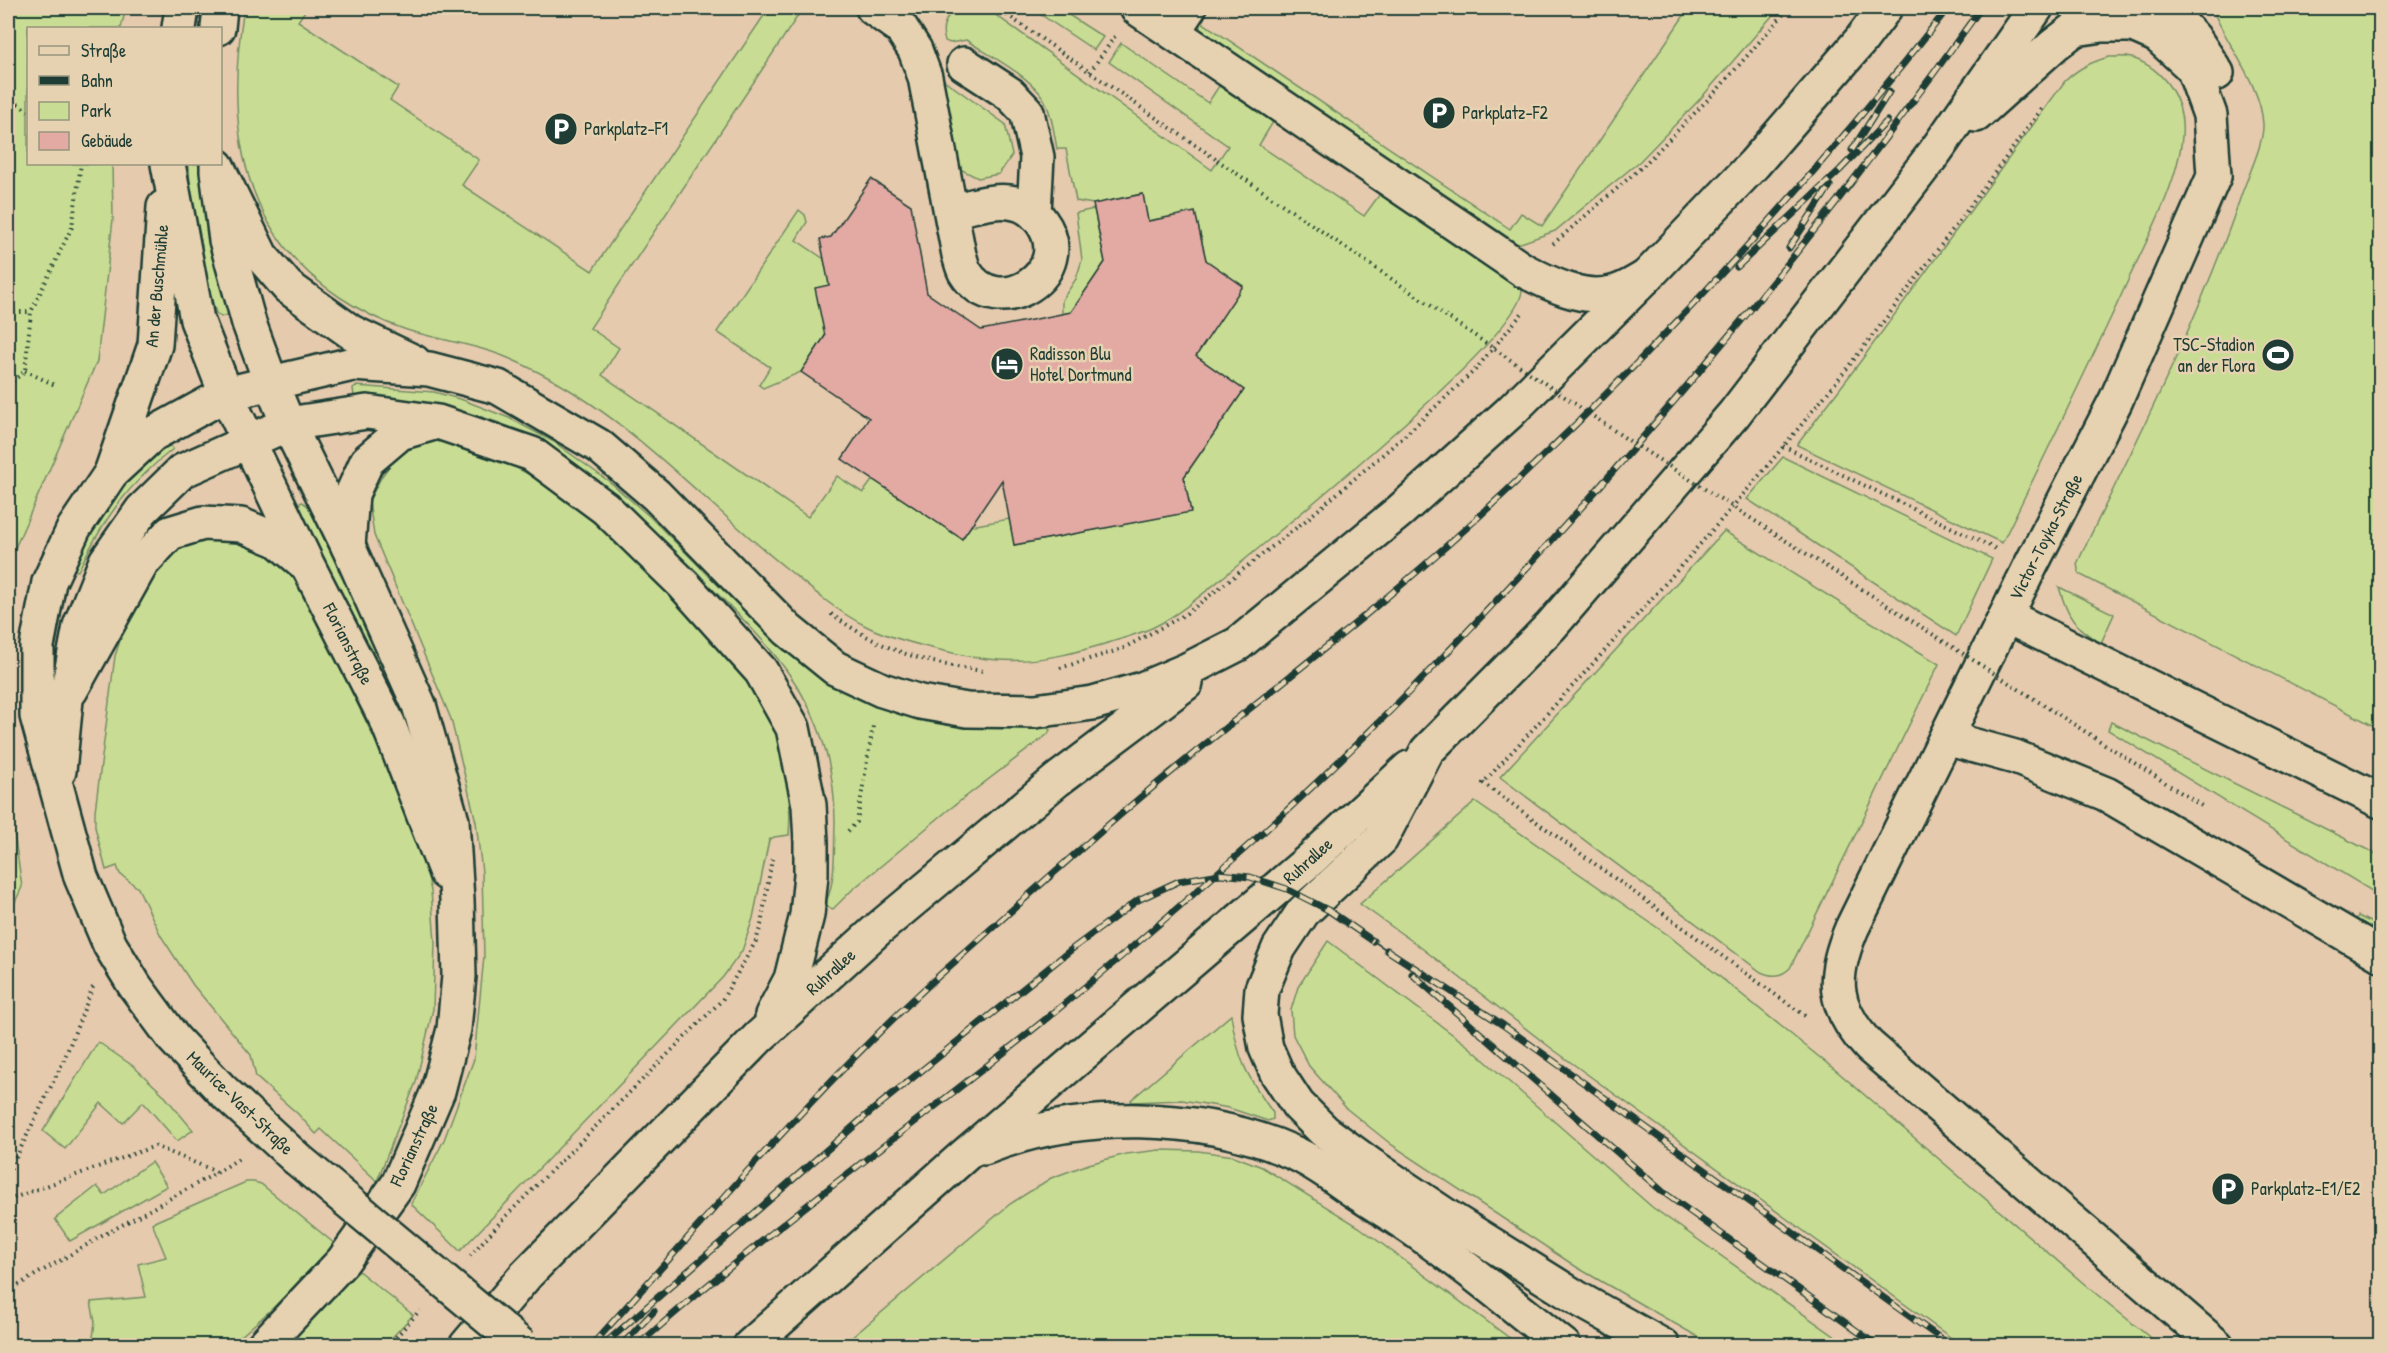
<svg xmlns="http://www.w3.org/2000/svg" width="2388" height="1353" font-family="'Patrick Hand',sans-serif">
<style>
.green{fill:#c8dd93;stroke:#748d64;stroke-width:1.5}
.building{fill:#e3a9a3;stroke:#1f3d34;stroke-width:1.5}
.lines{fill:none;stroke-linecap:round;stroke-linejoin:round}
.minor-casing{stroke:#1f3d34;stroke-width:38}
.major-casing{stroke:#1f3d34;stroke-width:38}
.highway-casing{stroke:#1f3d34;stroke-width:38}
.path{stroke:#1f3d34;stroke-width:4;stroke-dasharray:1.5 4.5;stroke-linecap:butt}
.minor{stroke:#e6d2b0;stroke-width:33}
.major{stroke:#e6d2b0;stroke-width:33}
.highway{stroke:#e6d2b0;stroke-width:33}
.tram{stroke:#1f3d34;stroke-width:1.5}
.rail-casing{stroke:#1f3d34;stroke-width:7}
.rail{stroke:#e6d2b0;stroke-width:4.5;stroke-dasharray:14;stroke-linecap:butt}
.major-bridge-casing{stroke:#1f3d34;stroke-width:38;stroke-linecap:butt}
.path-bridge{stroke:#1f3d34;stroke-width:4;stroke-dasharray:1.5 4.5;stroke-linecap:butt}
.major-bridge{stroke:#e6d2b0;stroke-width:33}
.labels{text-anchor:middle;stroke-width:5;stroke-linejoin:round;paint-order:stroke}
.poi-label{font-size:18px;fill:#1f3d34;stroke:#e6d2b0;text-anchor:start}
.street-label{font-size:18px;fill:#1f3d34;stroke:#e6d2b0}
</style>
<rect width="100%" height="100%" fill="#e5caad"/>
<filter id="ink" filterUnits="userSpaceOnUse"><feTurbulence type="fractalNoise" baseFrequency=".0167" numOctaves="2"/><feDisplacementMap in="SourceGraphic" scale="12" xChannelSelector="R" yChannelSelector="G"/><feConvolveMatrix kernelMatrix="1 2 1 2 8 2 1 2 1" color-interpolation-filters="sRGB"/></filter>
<g filter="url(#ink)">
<g class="green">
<path d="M8 8H126L121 28H28V164H112L113 219 97 361 8 564Z"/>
<path d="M244 8H307L298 21 398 87 390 100 479 160 462 185 592 271 769 8H803L590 328 619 348 602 375 808 517 837 476 863 493 873 479 962 539 971 526 1009 519 1015 545 1190 512 1184 477 1244 390 1196 356 1206 260 1195 212 1148 221 1142 194 1093 204 1076 201 1066 149H1057C1054 133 1052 114 1044 99 1030 76 989 55 966 40L950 43 945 41C940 27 946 19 954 8H986L1212 170 1228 146 1109 62 1121 43 1208 103 1219 86 1273 122 1259 145 1364 216 1380 194 1522 291C1518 328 1394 433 1361 462 1319 499 1276 534 1232 570 1207 590 1183 612 1154 627 1144 632 1132 635 1121 639 1082 651 1042 663 1000 660 966 658 894 641 864 625 836 611 810 588 786 568 704 502 632 420 538 372 522 364 506 356 489 351 461 342 431 338 404 329 362 315 315 285 288 251 232 182 230 92 244 8Z"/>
<path d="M1031 8H1058L1103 37 1094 50Z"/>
<path d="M1689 8H1779L1701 98 1640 161 1555 231 1518 244 1200 29V21L1510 229 1521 213 1542 226Z"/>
<path d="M2212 8H2380V729L2079 574 2077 564 2083 551C2140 434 2200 317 2242 193 2249 174 2264 143 2263 124 2261 84 2226 44 2212 8Z"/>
<path d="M2109 57C2116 57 2125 56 2132 58 2165 69 2185 101 2182 136 2179 180 2149 236 2130 276 2089 366 2045 455 2002 543L1797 445 1860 362 2065 81C2079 68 2091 62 2109 57Z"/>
<path d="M941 78 1005 124 1012 155 999 174 978 178 962 170 956 156Z"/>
<path d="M189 164H200L206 213 229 310 227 315 221 317 216 313C200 262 190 218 189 164Z"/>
<path d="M1094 209 1105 262 1071 313 1062 314V300L1076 279 1082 260 1076 213Z"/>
<path d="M799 210 805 215 807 222 796 240 824 259 830 285 825 336 801 372 763 388 759 385 770 367 717 332Z"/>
<path d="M356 386 434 392 463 400 509 418 554 442 611 483 649 516 760 627 781 645 818 672 977 725 1046 727 1050 730 1048 734 947 811 852 890 833 909 827 907V900C836 876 834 849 835 824 836 695 759 635 675 553 631 509 586 464 530 436 473 408 421 402 358 399L354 396 353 388Z"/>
<path d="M447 440C467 448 488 454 507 463 571 493 631 556 679 605 713 640 750 673 770 719 786 753 792 798 789 835L774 837 769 840 753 918 742 951 723 977 460 1251 411 1204 444 1140 474 1059 484 956 482 872 476 822 451 719 374 535 369 501 382 476 399 453 421 442Z"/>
<path d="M167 441 173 449C127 485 104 519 78 571L70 568 93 523 118 488Z"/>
<path d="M1783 457 1992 559 1956 636 1747 499Z"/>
<path d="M302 502 308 506 350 592 381 663 382 671H376L297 505Z"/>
<path d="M1724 531 1939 664 1790 968C1781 977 1772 977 1761 972L1500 777Z"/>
<path d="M207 539C256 542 271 551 302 588L408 809 424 857 431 891 435 942 433 1009 416 1082 377 1181 321 1129 316 1134 298 1114 256 1077 251 1055 193 985 161 936 138 888 120 874 117 866 106 870 95 827V811L115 656 129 613 164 557 183 545Z"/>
<path d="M2059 587 2114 614 2101 643C2074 628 2067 616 2059 587Z"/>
<path d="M2111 722 2380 856V896L2108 730Z"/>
<path d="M8 792 22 887 8 917Z"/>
<path d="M1475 802 1668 935 1839 1073 2089 1288 2159 1345H1961L1551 1048 1419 946 1360 904Z"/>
<path d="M2358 916 2380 927V942L2354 926Z"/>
<path d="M1328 941 1468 1046 1652 1207 1847 1345H1712L1578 1268 1392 1145 1347 1109 1309 1066 1293 1035 1291 1010 1298 987Z"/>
<path d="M1231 1015C1238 1061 1247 1076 1273 1113V1119L1268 1121 1229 1108 1182 1100 1132 1102 1131 1100Z"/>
<path d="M98 1042 133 1066 162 1093 193 1130 177 1141 143 1102 123 1123 101 1103 65 1149 43 1131Z"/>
<path d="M1160 1150 1198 1151 1234 1156 1262 1167 1359 1227 1519 1345H843L1010 1204 1051 1178 1089 1164 1126 1154Z"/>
<path d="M151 1162 167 1186 70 1241 55 1219 97 1186 104 1195Z"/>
<path d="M246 1182H254L261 1184 335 1244 273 1308 231 1345H92L95 1322 91 1302 146 1297 138 1264 166 1257 152 1223Z"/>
<path d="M356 1269 413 1315 385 1345 281 1346Z"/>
</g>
<path class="building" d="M871 179 911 205 927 293 981 330 1071 312 1105 262 1093 204 1143 194 1148 221 1195 212 1206 260 1243 286 1196 356 1244 390 1184 477 1191 512 1014 545 1002 480 962 539 842 459 869 418 801 372 825 336 815 288 829 285 820 239 831 237Z"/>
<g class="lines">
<defs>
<g id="minor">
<path d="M873 8 901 28 915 50 925 77 959 255C961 260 962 267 965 272 997 325 1079 272 1041 221 1035 213 1026 205 1015 203 995 198 971 207 951 211"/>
<path d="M1137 8 1523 270C1548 283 1583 301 1612 293 1624 291 1635 283 1646 277"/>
<path d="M179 28 182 8"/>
<path d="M218 28 220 8"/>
<path d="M1173 32 1189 8"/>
<path d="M964 64 1010 94 1027 112 1037 157 1034 212"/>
<path d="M168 164 197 320 226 394 308 566 388 723 446 873"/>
<path d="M217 171 226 240 249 323 271 383 288 424 348 546 419 705 452 821 457 900 459 976 454 1029 438 1091 398 1184 343 1261 263 1346"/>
<path d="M2214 176 2116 400 2030 567 1852 928C1831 977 1832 1007 1869 1046L2217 1346"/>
<path d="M111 473 155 345 164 207"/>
<path d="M2006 616 2380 801"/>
<path d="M71 690 142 563 170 533 203 523 241 525 277 540 303 562"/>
<path d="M1946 738 2015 757 2106 794 2380 954"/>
</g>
<g id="major">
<path d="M271 383 226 394 153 434 111 473 74 528 49 582 37 646V716L81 877 110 945 135 986 174 1039 222 1090 296 1158"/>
<path d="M59 771 66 700 80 626 106 561 142 510 182 471 288 424"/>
</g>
<g id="highway">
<path d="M2166 8 2194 38 2217 73"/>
<path d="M1976 115 2054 45 2075 29 2102 25H2133L2158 36 2193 68 2210 115 2214 176"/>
<path d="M217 166 261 256 288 287 351 332 414 362"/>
<path d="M271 383 353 364 429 369 498 387 599 446 656 495 788 630 835 668 882 690 920 702 967 710 1035 711 1093 703 1142 689 1187 670 1238 644 1400 511 1509 413 1648 275 1754 164 1861 40 1885 8"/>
<path d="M288 424 367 412 438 422 532 454 605 508 683 584 761 671 793 728 809 805 811 842V875L807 915 791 979 772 1015"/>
<path d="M348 546 352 494 367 461 400 433 434 423"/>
<path d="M984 1148C1078 1110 1202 1112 1294 1153 1317 1163 1339 1181 1359 1194 1380 1208 1401 1220 1420 1234 1470 1269 1516 1308 1564 1346"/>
<path d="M466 1346 526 1275 759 1037 877 930 1057 780 1186 683"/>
<path d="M750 1346 965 1155 1311 859 1409 768"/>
<path d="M1663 1346 1582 1301 1448 1217 1372 1166 1324 1131 1298 1105 1277 1073 1266 1048 1260 1015 1262 989 1279 948 1303 912 1381 839 1427 751 1551 626 1734 414 1935 152 2036 8"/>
</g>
</defs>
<use href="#minor" class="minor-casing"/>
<use href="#major" class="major-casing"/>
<use href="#highway" class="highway-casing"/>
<g class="path">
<path d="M997 8 1217 160"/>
<path d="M936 16 942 8"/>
<path d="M1090 72 1115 36"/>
<path d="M8 97 28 111"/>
<path d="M1553 244 1644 165 1718 89 1789 8"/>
<path d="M8 312H31"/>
<path d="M25 371 55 385"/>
<path d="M8 385 25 371 31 312 72 227 81 164"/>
<path d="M1783 446 1998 550"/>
<path d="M831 614C882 650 922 663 984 671"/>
<path d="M1060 668 1122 649 1186 614 1305 521 1402 438 1475 370 1524 311"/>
<path d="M848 831 857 822 873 726"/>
<path d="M1805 1016 1483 783C1595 662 1707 541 1811 413 1892 314 1967 210 2043 107"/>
<path d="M8 1174 63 1062 93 987"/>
<path d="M8 1200 155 1146 217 1172"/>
<path d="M470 1256 502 1220 722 1000 756 941 761 925 772 859"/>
<path d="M8 1291 102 1236 218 1172 241 1157"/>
<path d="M388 1346 420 1310"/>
</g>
<use href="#minor" class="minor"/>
<use href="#major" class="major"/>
<use href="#highway" class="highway"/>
<path class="tram" d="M1373 941 1387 950"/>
<defs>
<g id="rail">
<path d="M1852 150 1889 92"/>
<path d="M1789 248 1830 186"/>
<path d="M1737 267 1840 170 1887 121"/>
<path d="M1387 950 1503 1025 1951 1346"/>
<path d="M1412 974 1663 1192 1878 1346"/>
<path d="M591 1346C703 1223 809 1095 932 982 1001 920 1070 857 1141 797 1251 705 1367 619 1473 522 1645 364 1804 191 1948 8"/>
<path d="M602 1346 869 1113 1072 949 1138 900 1179 881 1220 874 1250 877 1287 889 1328 910 1373 941"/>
<path d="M621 1346 654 1311"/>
<path d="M637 1346C762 1235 897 1138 1026 1035 1106 971 1183 904 1259 836 1375 731 1483 618 1587 501 1727 344 1859 179 1981 8"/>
</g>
</defs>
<use href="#rail" class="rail-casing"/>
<use href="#rail" class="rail"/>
<defs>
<path id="major-bridge" d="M296 1158 522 1346"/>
</defs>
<use href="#major-bridge" class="major-bridge-casing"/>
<path class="path-bridge" d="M1217 160 1628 440 2205 808"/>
<use href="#major-bridge" class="major-bridge"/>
</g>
</g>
<defs>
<symbol id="parking-disc" viewBox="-11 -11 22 22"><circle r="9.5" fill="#1f3d34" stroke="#e6d2b0"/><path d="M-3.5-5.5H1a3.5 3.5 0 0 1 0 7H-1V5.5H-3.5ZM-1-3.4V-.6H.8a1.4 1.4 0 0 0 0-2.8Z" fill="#fff"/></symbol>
<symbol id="stadium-disc" viewBox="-11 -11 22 22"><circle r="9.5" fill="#1f3d34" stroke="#e6d2b0"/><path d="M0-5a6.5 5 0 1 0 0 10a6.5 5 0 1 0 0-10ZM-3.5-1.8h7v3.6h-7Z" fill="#fff"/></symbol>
<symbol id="hotel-disc" viewBox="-11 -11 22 22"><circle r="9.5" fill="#1f3d34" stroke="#e6d2b0"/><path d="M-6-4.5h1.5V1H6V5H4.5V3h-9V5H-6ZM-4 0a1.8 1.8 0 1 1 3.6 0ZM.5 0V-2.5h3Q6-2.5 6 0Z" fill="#fff"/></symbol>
</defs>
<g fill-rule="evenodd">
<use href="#parking-disc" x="1420" y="94" width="38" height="38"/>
<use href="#parking-disc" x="542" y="110" width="38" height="38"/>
<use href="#stadium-disc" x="2259" y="336" width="38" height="38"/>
<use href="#hotel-disc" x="988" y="345" width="38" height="38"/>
<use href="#parking-disc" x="2209" y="1170" width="38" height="38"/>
</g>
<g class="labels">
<g class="poi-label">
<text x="1462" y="119">Parkplatz-F2</text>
<text x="584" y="135">Parkplatz-F1</text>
<text x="2255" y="351" text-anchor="end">TSC-Stadion<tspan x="2255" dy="21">an der Flora</tspan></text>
<text x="1030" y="360">Radisson Blu<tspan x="1030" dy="21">Hotel Dortmund</tspan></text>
<text x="2251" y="1195">Parkplatz-E1/E2</text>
</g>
<g class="street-label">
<text transform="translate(157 286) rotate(-85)" y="6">An der Buschmühle</text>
<text transform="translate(2046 537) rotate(-63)" y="6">Victor-Toyka-Straße</text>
<text transform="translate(348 644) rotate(63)" y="6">Florianstraße</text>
<text transform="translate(1308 861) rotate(-42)" y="6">Ruhrallee</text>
<text transform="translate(831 972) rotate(-42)" y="6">Ruhrallee</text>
<text transform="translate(240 1103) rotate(44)" y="6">Maurice-Vast-Straße</text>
<text transform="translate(414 1145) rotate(-65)" y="6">Florianstraße</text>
</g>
</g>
<rect width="2388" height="1353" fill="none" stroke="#e6d2b0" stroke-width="30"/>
<rect x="15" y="15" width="2358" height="1323" fill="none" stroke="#1f3d34" stroke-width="2" filter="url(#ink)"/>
<rect x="27" y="27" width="195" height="138" fill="#e6d2b0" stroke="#96967e" stroke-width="1.5"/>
<rect x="39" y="46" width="30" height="9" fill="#e6d2b0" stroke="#96967e" stroke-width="1.5"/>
<text x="81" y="57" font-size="18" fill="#1f3d34">Straße</text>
<rect x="39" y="76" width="30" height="9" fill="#1f3d34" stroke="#96967e" stroke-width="1.5"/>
<text x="81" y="87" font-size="18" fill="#1f3d34">Bahn</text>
<rect x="39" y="102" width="30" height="18" fill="#c8dd93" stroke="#96967e" stroke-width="1.5"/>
<text x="81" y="117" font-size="18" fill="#1f3d34">Park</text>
<rect x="39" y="132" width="30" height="18" fill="#e3a9a3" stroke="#96967e" stroke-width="1.5"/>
<text x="81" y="147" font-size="18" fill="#1f3d34">Gebäude</text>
</svg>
